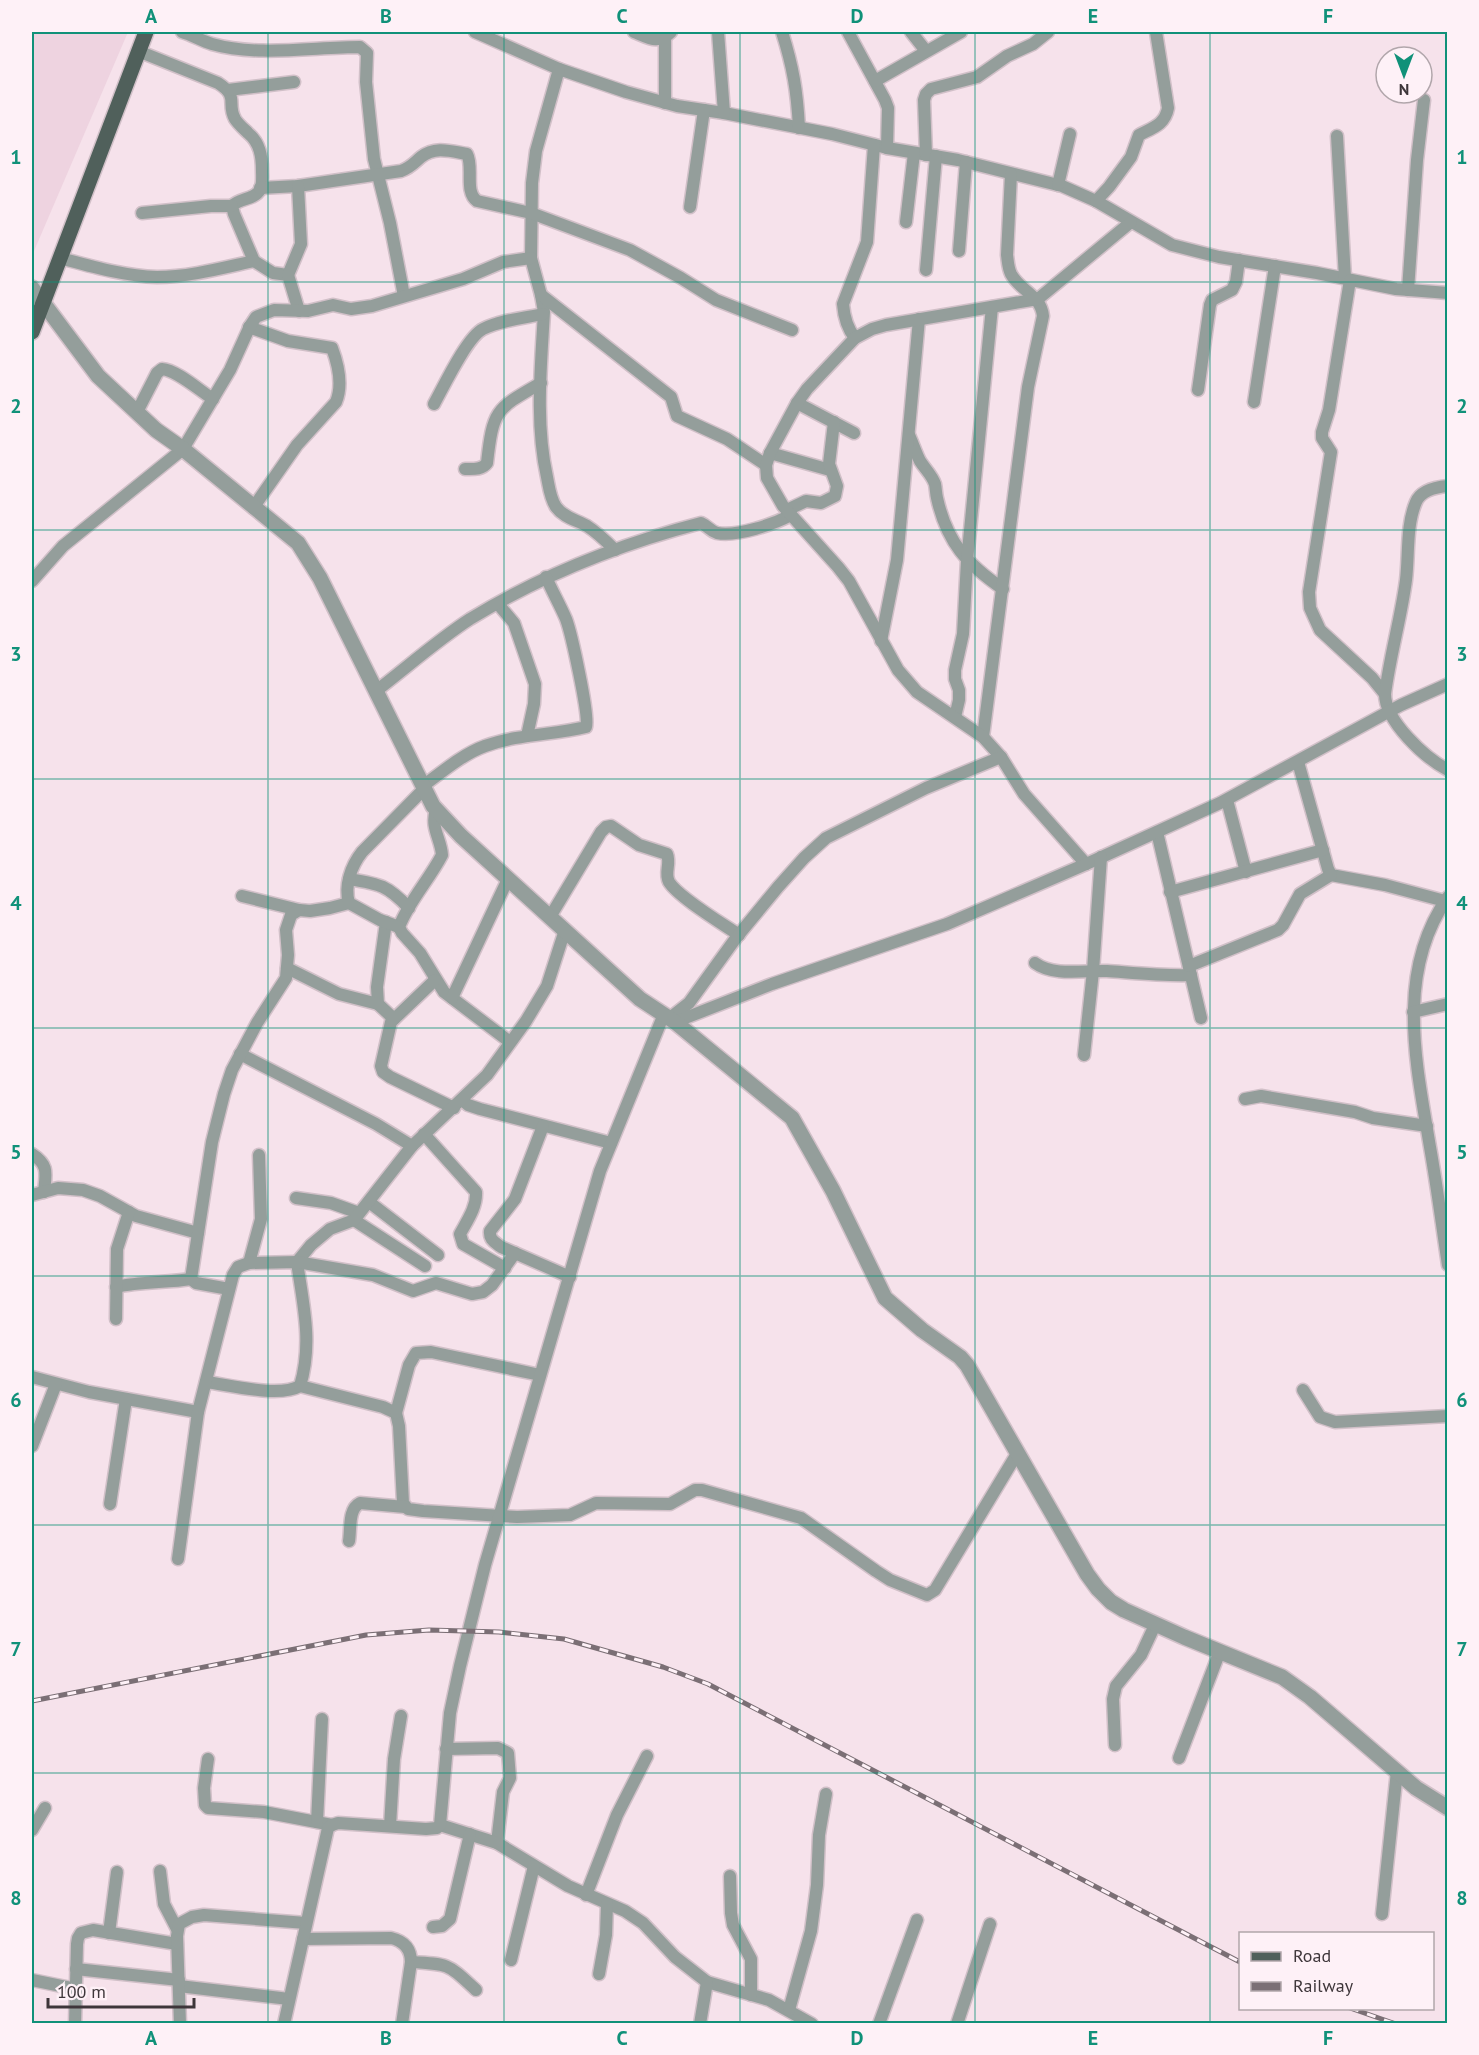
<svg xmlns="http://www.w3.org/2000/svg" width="1479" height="2055" font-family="'PT Sans',sans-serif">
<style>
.built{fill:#eed3e0}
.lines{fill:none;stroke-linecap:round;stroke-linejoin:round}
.minor-casing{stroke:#d1c0c8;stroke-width:15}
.tertiary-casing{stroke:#d1c0c8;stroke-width:18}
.primary-casing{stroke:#d1c0c8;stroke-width:18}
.minor{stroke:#949e9b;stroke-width:12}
.tertiary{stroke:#949e9b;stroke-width:15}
.primary{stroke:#50605b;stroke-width:15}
.rail-casing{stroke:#7b6f75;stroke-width:5}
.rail{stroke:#fef1f7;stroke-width:3;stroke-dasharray:9;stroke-linecap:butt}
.grid{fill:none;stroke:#109179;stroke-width:1.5;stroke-opacity:0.55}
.neatline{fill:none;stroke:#109179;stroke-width:2}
.grid-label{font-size:20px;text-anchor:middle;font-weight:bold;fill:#109179}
</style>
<rect width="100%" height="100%" fill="#f6e2eb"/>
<path class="built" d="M32 32H128L34 251 32 249Z"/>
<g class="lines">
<defs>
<g id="minor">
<path d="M182 32C192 35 202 41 212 44 257 57 314 47 360 47L367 53 366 82 374 159 390 223 404 296"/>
<path d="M475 32 559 69 626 92 677 106 724 113 832 134 887 148 958 160 1062 186 1096 201 1172 245 1219 257 1317 273 1396 289 1448 293"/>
<path d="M634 32C649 38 658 45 671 32"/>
<path d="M718 32 724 113"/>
<path d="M782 32C793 67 797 90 799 128"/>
<path d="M848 32 885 100 888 108 887 148"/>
<path d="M911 32 926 51"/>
<path d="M138 51 218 83C240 97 226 103 235 119 238 124 244 129 248 133 260 143 262 156 262 171 262 177 263 184 260 190 254 200 239 198 232 206L234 214 254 261 273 273 288 275 299 311"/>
<path d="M559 69 536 151 532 183 531 258 541 295 544 312C541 366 535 423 547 477 549 487 550 498 556 507 564 518 577 520 587 526 598 533 606 541 615 550"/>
<path d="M875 81 961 32"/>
<path d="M228 90 294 82"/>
<path d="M665 103V38"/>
<path d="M1337 136 1345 278"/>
<path d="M926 155 924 100 926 94 931 89 977 77 1007 56 1033 44 1048 32"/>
<path d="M1058 185 1070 134"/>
<path d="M260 188 298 186 401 171C410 168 414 163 421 157 435 146 450 151 467 154 474 167 464 192 477 201L531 213 630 250 681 278 716 300 792 330"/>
<path d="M1096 201 1109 187 1131 157 1139 135C1152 128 1165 125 1168 108L1156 32"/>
<path d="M690 207 704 110"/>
<path d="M142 213 211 206H232"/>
<path d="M906 222 914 153"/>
<path d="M959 251 966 162"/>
<path d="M60 258C90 266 124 276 157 277 189 277 222 268 254 261"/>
<path d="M926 270 936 156"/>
<path d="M288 275 301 244 298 186"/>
<path d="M1350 280 1329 410 1322 432V438L1331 452 1309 592 1310 608 1320 630 1372 678 1385 694"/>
<path d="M1408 290 1417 160 1424 100"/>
<path d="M541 295 671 397 677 416 727 439 766 465"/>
<path d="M249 327 288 341 332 348C338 364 343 385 336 402L297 445 253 508"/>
<path d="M855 338C847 328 844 317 843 304L867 242 874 145"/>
<path d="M1198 390 1210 305 1212 300 1232 290 1236 282 1239 260"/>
<path d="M1254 402 1275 266"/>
<path d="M797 403 854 433"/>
<path d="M434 404C444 386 467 337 483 329 501 320 524 318 543 314"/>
<path d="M137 412 157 373 162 369C177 370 200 391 213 399"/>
<path d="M909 435C913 444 916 453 920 461 925 469 932 475 935 484 936 489 936 494 937 498 947 543 967 564 1003 589"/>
<path d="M770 453 830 470"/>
<path d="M465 469C473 469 482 470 487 463 493 409 496 409 541 383"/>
<path d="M1448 486C1436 487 1421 490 1416 502 1406 525 1409 555 1406 580 1401 618 1390 655 1385 694 1385 721 1425 758 1448 770"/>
<path d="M787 510 806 501 821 503 835 496 837 486 829 464 834 422"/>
<path d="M32 581 63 546 183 449 230 370 250 326 256 317 274 310 308 311 333 305 351 309 372 306 463 279 503 262 531 258"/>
<path d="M498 604 514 623 535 684 534 704 527 736"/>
<path d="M881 641 897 560 919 319"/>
<path d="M376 691C406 668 439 639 470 619 542 575 620 544 701 523 708 526 710 531 717 533 737 537 774 524 791 515"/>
<path d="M955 717 959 700V690L955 679V670L963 634 967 561 992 307"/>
<path d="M983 737 1028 387 1043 316C1041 295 1020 291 1011 274 1008 268 1008 262 1007 255L1011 174"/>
<path d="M1298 762 1328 869 1331 875 1385 885 1445 901"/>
<path d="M423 786C442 772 463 754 485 746 518 734 553 735 586 727 590 717 571 632 566 619 560 605 552 591 546 577"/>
<path d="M1227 800 1246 872"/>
<path d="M436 810C430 827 441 839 442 855 429 880 409 901 399 927L402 933 420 953 444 992 510 1042"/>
<path d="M1157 832 1201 1018"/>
<path d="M1086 864 1024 794 1001 757 983 737 917 692 898 670 849 581 838 567 783 506 767 478 766 465 770 453 797 403 807 389 855 338 872 329 886 325 1038 299 1131 222"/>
<path d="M349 879C380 884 387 885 409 908"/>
<path d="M1170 892 1323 850"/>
<path d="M242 896 299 910 310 911 330 908 349 903"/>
<path d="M1448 897C1395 972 1416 1063 1430 1147 1437 1186 1442 1226 1448 1265"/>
<path d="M550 917 601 832 606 827 611 826 639 845 667 854C671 864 664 873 669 882 678 897 723 924 739 935"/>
<path d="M386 922 377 987 378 1004 394 1019"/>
<path d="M399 927 380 920 349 903C344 886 351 866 362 852L424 789"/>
<path d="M1035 963C1054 977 1085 970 1107 971 1135 973 1163 976 1191 975"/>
<path d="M1189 966 1278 930 1283 925 1300 894 1331 875"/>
<path d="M287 968 339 994 378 1004"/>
<path d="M435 980 391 1022 381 1066 383 1072 390 1077 454 1108"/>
<path d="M452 998 508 879"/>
<path d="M1413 1012 1448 1004"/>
<path d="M670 1018 689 1003 736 938 778 887 804 858 826 838 926 788 1001 757"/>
<path d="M675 1022 772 984 947 924 1093 861 1220 803 1401 705 1448 684"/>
<path d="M240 1054 376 1124 412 1146"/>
<path d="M1084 1055 1093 971 1101 857"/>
<path d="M1245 1099 1261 1096 1355 1112 1373 1118 1427 1126"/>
<path d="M462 1100 468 1105 480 1109 611 1143"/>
<path d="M543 1126 515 1199 490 1231C489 1240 495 1242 501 1247L570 1277"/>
<path d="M424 1134 476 1192C477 1207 467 1221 460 1234L463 1244 505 1268"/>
<path d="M32 1154C49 1165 46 1173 44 1192"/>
<path d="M32 1195 58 1188 83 1190 100 1196 136 1216 198 1233"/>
<path d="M296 1198 331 1203 359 1213"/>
<path d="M369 1202 438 1255"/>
<path d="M354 1220 425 1266"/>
<path d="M249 1263 261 1219 259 1155"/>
<path d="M116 1287C140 1281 166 1283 191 1279"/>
<path d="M229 1289 196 1283 191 1279 212 1142 224 1094 232 1070 257 1023 286 978 288 955 286 930 291 915 299 910"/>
<path d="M116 1319 117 1249 129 1212"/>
<path d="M32 1377 89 1392 198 1412"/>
<path d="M206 1382C230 1385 279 1398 300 1386 313 1343 303 1304 297 1262L311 1245 330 1229 354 1220 412 1146 487 1075 526 1021 547 986 565 930"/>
<path d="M300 1386 383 1407 396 1413 399 1426 403 1503 408 1509 423 1511 517 1517 570 1515 596 1503 670 1504 695 1490H702L801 1518 876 1571 890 1580 927 1595 935 1590 1018 1452"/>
<path d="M1303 1390 1320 1417 1335 1422 1448 1416"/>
<path d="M396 1413 409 1365 416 1353 431 1352 540 1375"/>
<path d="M32 1446 56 1384"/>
<path d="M110 1504 126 1399"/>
<path d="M349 1541C351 1529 348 1509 360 1503L405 1507"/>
<path d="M178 1559 198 1412 233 1275 238 1267 249 1263 297 1262 373 1275 413 1291 436 1283 472 1294 483 1292 492 1285 515 1253"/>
<path d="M1115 1745 1113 1699 1116 1686 1141 1655 1155 1625"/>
<path d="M446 1749 498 1748 508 1753 510 1778 503 1792 497 1843"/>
<path d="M1179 1758 1220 1651"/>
<path d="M208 1759 204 1788 205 1805 208 1808 264 1812 332 1825"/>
<path d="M317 1822 322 1719"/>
<path d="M440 1825 497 1843 568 1886 625 1911 643 1923 675 1957 707 1982 769 2000 812 2024"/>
<path d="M390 1826 394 1759 401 1716"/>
<path d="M32 1830 45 1808"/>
<path d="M160 1871 164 1904 177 1929"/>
<path d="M730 1876 731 1913 733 1925 751 1959V1995"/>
<path d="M586 1895 617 1815 647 1756"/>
<path d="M1382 1914 1397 1771"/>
<path d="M433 1927 442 1926 450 1919 470 1834"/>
<path d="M109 1933 117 1872"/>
<path d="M303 1939 391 1938C404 1941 411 1949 411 1962L402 2024"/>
<path d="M511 1960 534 1866"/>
<path d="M411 1962C450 1964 448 1964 476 1990"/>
<path d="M76 1969 179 1980"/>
<path d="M599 1974 606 1935 607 1904"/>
<path d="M32 1980 76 1989"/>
<path d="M179 1986 289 1999"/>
<path d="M789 2010 811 1931 817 1885 819 1835 826 1794"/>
<path d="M75 2024 77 1944 78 1938 81 1933 93 1930 177 1944"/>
<path d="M180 2024 177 1936 179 1924 192 1917 204 1915 306 1923"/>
<path d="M284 2024 328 1828 332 1825 338 1823 426 1829 437 1828 440 1825 450 1713 460 1666 485 1565 600 1171 664 1014"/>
<path d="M700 2024 707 1982"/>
<path d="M879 2024 917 1920"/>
<path d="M957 2024 990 1924"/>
</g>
<path id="tertiary" d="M32 288 98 376 156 430 183 449 298 543 320 578 433 806 461 836 640 999 675 1022 792 1118 833 1191 885 1298 922 1330 960 1357 967 1365 1087 1574 1098 1589 1111 1602 1124 1610 1184 1637 1282 1677 1310 1697 1416 1788 1448 1808"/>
<path id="primary" d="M32 332 146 32"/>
</defs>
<use href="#minor" class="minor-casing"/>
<use href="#tertiary" class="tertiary-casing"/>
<use href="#primary" class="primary-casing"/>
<use href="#minor" class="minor"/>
<use href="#tertiary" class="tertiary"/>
<use href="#primary" class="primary"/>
<defs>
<g id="rail">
<path d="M32 1701 366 1635 429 1630 499 1632 564 1639 663 1667 708 1684 1240 1962"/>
<path d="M1350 2008 1396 2024"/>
</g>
</defs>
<use href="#rail" class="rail-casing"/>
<use href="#rail" class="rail"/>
</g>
<path class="grid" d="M268 32V2024M504 32V2024M740 32V2024M975 32V2024M1210 32V2024M32 282H1448M32 530H1448M32 779H1448M32 1028H1448M32 1276H1448M32 1525H1448M32 1773H1448"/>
<rect width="1479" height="2055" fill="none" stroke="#fef1f7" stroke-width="66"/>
<rect x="1239" y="1932" width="195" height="78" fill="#fef1f7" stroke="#b1a6ab" stroke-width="1.5"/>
<rect x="1251" y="1952" width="30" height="9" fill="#50605b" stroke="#b1a6ab" stroke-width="1.5"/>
<text x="1293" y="1962" font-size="18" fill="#3e363a">Road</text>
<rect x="1251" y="1982" width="30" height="9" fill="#7b6f75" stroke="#b1a6ab" stroke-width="1.5"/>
<text x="1293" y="1992" font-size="18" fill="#3e363a">Railway</text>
<g transform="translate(1404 75) rotate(180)"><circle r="28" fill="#fef1f7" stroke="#b1a6ab" stroke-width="1.5"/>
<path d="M0-4.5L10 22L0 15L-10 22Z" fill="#109179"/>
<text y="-9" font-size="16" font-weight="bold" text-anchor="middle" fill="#3e363a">N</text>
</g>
<path d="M48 1998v9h146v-9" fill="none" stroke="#3e363a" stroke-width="3"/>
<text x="57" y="1998" font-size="18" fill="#3e363a" stroke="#fef1f7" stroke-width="4.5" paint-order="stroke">100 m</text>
<rect x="33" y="33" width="1413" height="1989" class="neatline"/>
<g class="grid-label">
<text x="151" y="23">A</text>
<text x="386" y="23">B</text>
<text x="622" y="23">C</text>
<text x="857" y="23">D</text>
<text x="1093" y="23">E</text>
<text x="1328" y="23">F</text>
<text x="16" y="164">1</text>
<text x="1462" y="164">1</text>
<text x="16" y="413">2</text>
<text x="1462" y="413">2</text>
<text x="16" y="661">3</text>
<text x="1462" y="661">3</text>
<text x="16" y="910">4</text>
<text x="1462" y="910">4</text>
<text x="16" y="1159">5</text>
<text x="1462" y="1159">5</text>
<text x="16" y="1407">6</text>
<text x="1462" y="1407">6</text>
<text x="16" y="1656">7</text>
<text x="1462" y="1656">7</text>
<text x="16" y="1905">8</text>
<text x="1462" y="1905">8</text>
<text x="151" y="2045">A</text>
<text x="386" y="2045">B</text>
<text x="622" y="2045">C</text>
<text x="857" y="2045">D</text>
<text x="1093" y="2045">E</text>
<text x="1328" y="2045">F</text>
</g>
</svg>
